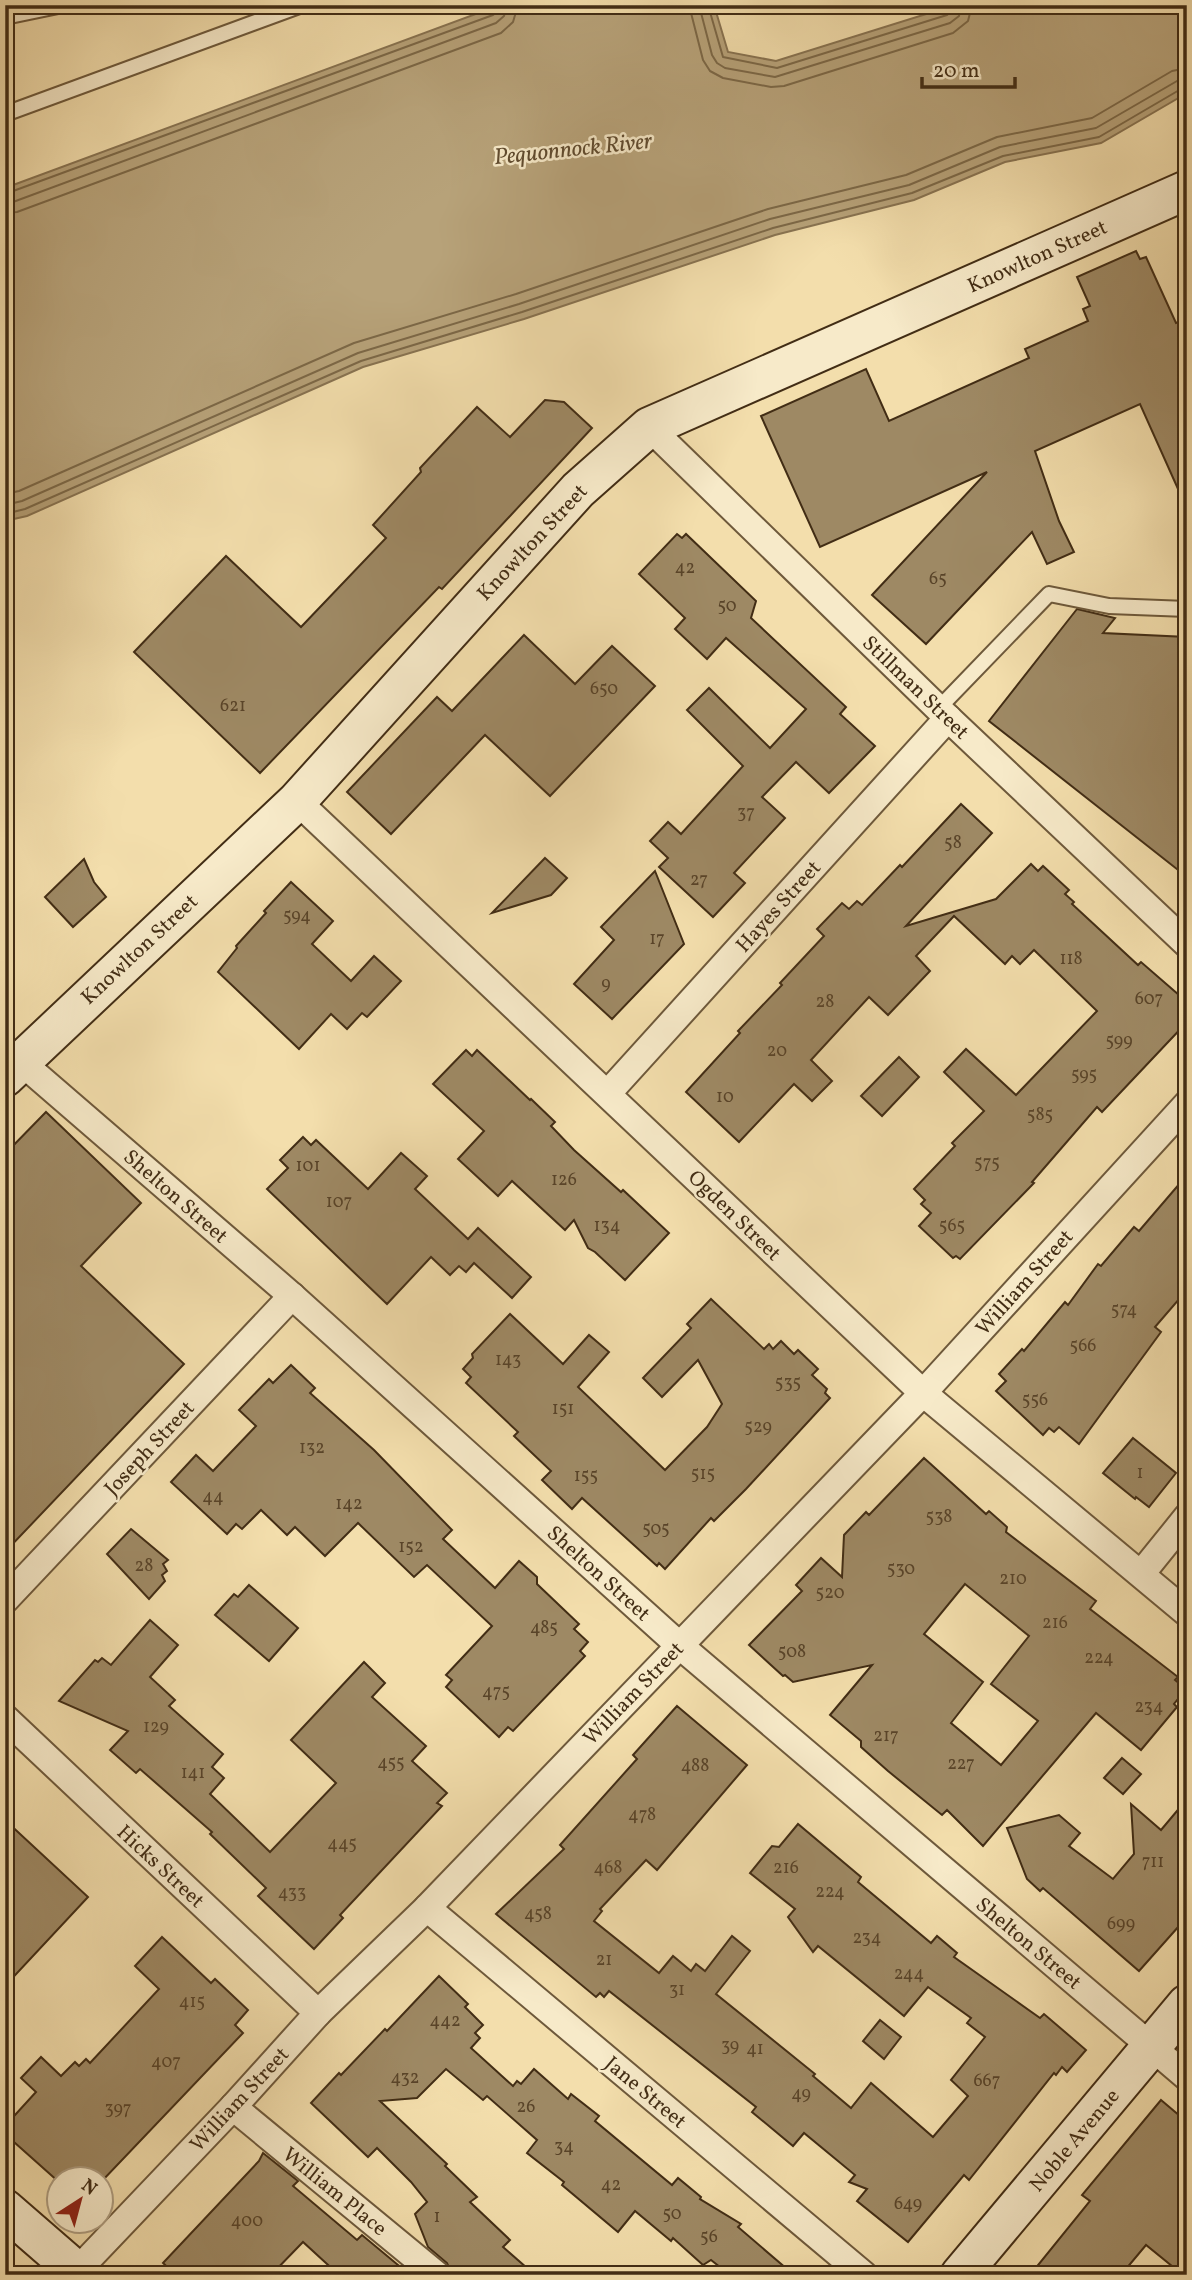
<svg xmlns="http://www.w3.org/2000/svg" width="1192" height="2280" font-family="Vollkorn,serif">
<style>
.water{fill:#b7a279;stroke:#887351;stroke-width:2}
.lines{fill:none;stroke-linecap:round;stroke-linejoin:round}
.shore{stroke:#7c6847;stroke-width:2}
.building{fill:#9e8964;stroke:#422d15;stroke-width:2;fill-rule:evenodd}
.service-casing{stroke:#6e593b;stroke-width:18}
.minor-casing{stroke:#6e593b;stroke-width:30}
.secondary-casing{stroke:#422d15;stroke-width:42}
.service{stroke:#f7eac9;stroke-width:14}
.minor{stroke:#f7eac9;stroke-width:26}
.secondary{stroke:#f7eac9;stroke-width:38}
.labels{text-anchor:middle;stroke-width:5;stroke-linejoin:round;paint-order:stroke}
.number-label{font-size:18px;fill:#594429}
.street-label{font-size:21px;fill:#422d15;stroke:#f7eac9}
.water-label{font-size:23px;font-style:italic;fill:#5f4a2e;stroke:#f7eac9}
</style>
<rect width="100%" height="100%" fill="#f3deac"/>
<filter id="stains"><feTurbulence type="fractalNoise" baseFrequency=".00286" numOctaves="4"/><feColorMatrix values="0 0 0 0 .2 0 0 0 0 .09 0 0 0 0 .02 0 0 0 .5 -.17"/></filter>
<radialGradient id="worn" r=".72"><stop offset=".6" stop-color="#630" stop-opacity="0"/><stop offset="1" stop-color="#630" stop-opacity=".3"/></radialGradient>
<path class="water" d="M500 5H714L728 52 776 61 955 5H1187V93L1101 143 1005 162 914 200 775 235 524 319 363 367 27 516 5 521V188Z"/>
<g class="lines">
<g class="shore">
<path d="M689 5 703 60 710 71 723 78 771 87 784 86 953 33 968 21 972 5"/>
<path d="M699 5 712 55 717 63 725 68 775 77 950 23 959 16 961 5"/>
<path d="M708 5 723 57 777 68 947 15 951 11 952 5"/>
<path d="M5 194 493 15 498 11V5"/>
<path d="M5 203 13 202 496 23 504 16 507 5"/>
<path d="M5 213 17 212 501 33 513 22 518 5"/>
<path d="M5 494 19 491 354 343 516 294 768 209 906 175 997 137 1092 118 1172 71 1187 68"/>
<path d="M5 505 22 501 358 353 519 304 770 219 909 185 1000 147 1096 128 1177 81 1187 79"/>
<path d="M5 514 25 509 361 361 522 312 773 228 912 193 1003 156 1099 137 1181 89 1187 87"/>
</g>
</g>
<g class="building">
<path d="M1136 251 1140 259 1146 257 1176 323 1187 319V509L1140 404 1035 451 1059 521 1074 552 1047 564 1032 532 926 644 872 595 987 472 820 547 761 416 866 369 889 421 1029 358 1025 349 1088 321 1083 309 1090 306 1077 277Z"/>
<path d="M545 400 564 402 592 428 442 589 439 587 260 773 134 652 226 556 301 627 386 538 373 525 421 472 420 468 477 407 510 437Z"/>
<path d="M677 534 682 538 686 534 756 601 751 618 846 707 840 714 875 746 829 793 796 762 762 797 785 818 734 873 745 883 713 917 659 867 668 858 650 841 668 822 681 834 743 766 687 710 709 688 770 748 806 709 726 638 707 659 675 629 685 618 639 574Z"/>
<path d="M1077 609 1115 618 1103 633 1187 637V877L989 721Z"/>
<path d="M524 635 575 684 612 646 655 686 550 796 485 735 391 834 347 792 437 697 452 711Z"/>
<path d="M961 804 992 833 906 926 996 899 1031 864 1038 871 1043 866 1069 890 1065 894 1074 902 1072 904 1138 965 1141 962 1187 1002V1022L1102 1112 1097 1107 1032 1182 1034 1183 960 1259 956 1256 953 1258 919 1226 931 1213 921 1204 925 1200 914 1189 955 1146 952 1143 984 1111 944 1072 966 1049 1016 1095 1097 1011 1034 950 1020 964 1012 956 1005 964 954 916 916 956 930 971 888 1015 869 997 811 1060 832 1081 812 1101 794 1084 739 1142 686 1092 740 1033 738 1031 782 985 780 983 824 936 817 929 842 903 849 909 857 901 862 905 900 865 902 867Z"/>
<path d="M545 858 567 878 551 895 492 913Z"/>
<path d="M84 859 94 882 106 897 73 927 45 897Z"/>
<path d="M655 871 684 944 612 1019 574 984 614 940 601 927Z"/>
<path d="M291 882 333 921 312 944 351 981 374 956 401 981 367 1017 362 1013 347 1029 331 1014 299 1049 218 972 237 948 236 946 266 913 264 911Z"/>
<path d="M466 1050 472 1056 477 1050 530 1100 531 1099 555 1122 551 1126 574 1150 621 1192 623 1190 669 1233 625 1280 595 1252 588 1248 574 1220 565 1230 512 1181 498 1196 458 1159 484 1131 433 1084Z"/>
<path d="M899 1057 919 1077 882 1116 861 1096Z"/>
<path d="M46 1112 141 1203 81 1266 184 1364 5 1552V1154Z"/>
<path d="M303 1137 311 1145 316 1140 368 1189 401 1153 427 1176 415 1189 468 1239 478 1228 531 1277 512 1298 474 1263 466 1272 459 1266 450 1275 431 1257 387 1304 267 1189 288 1168 280 1160Z"/>
<path d="M1187 1175V1290L1155 1327 1161 1332 1079 1444 1059 1427 1054 1432 1049 1428 1043 1435 996 1391 1006 1381 999 1374 1022 1349 1024 1351 1065 1302 1068 1305 1098 1264 1101 1266 1134 1227 1139 1231Z"/>
<path d="M711 1299 764 1349 769 1344 773 1349 781 1341 794 1354 798 1350 818 1369 812 1375 827 1389 825 1393 830 1398 746 1489 714 1521 711 1518 665 1569 659 1563 657 1566 582 1498 572 1509 542 1480 551 1471 514 1436 518 1432 466 1383 471 1377 463 1369 473 1358 472 1354 510 1314 563 1364 589 1335 609 1352 578 1387 665 1470 707 1427 722 1404 698 1360 662 1397 643 1378 691 1328 687 1324Z"/>
<path d="M291 1365 315 1388 310 1393 374 1450 452 1530 443 1539 495 1588 519 1561 537 1577V1584L579 1624 574 1629 588 1642 580 1651 585 1656 513 1731 508 1727 499 1737 446 1687 452 1680 446 1675 492 1626 427 1565 414 1577 358 1523 325 1556 295 1527 287 1535 261 1510 242 1529 236 1524 227 1534 171 1482 196 1455 213 1471 256 1426 239 1410 269 1379 273 1383Z"/>
<path d="M1133 1438 1176 1473 1149 1507 1136 1497 1135 1499 1103 1473Z"/>
<path d="M924 1458 986 1514 989 1511 1007 1527 1006 1532 1096 1601 1090 1609 1178 1677 1175 1680 1186 1689 1174 1704 1177 1707 1141 1750 1096 1713 983 1846 947 1810 942 1815 888 1771 861 1747V1741L830 1715 872 1665 793 1682 785 1675 783 1676 749 1645 802 1591 796 1585 821 1558 842 1577 844 1535 866 1512 869 1515ZM965 1584 1029 1636 991 1684 1038 1721 1001 1765 951 1723 983 1682 924 1634Z"/>
<path d="M131 1529 168 1560 163 1564 167 1571 162 1575 165 1581 149 1599 107 1554Z"/>
<path d="M249 1585 298 1628 269 1661 215 1615 234 1594 238 1597Z"/>
<path d="M150 1620 178 1645 150 1677 175 1700 169 1706 223 1754 212 1767 224 1778 210 1794 270 1852 336 1783 291 1740 364 1662 385 1683 372 1697 426 1746 412 1761 447 1793 437 1803 442 1806 340 1915 343 1918 314 1949 258 1896 266 1888 210 1834 212 1832 140 1769 136 1773 110 1750 128 1731 59 1701 95 1660 98 1662 102 1658 111 1665Z"/>
<path d="M677 1706 747 1765 657 1870 646 1860 600 1909 602 1911 594 1921 659 1973 673 1956 691 1971 696 1964 705 1971 732 1936 750 1951 716 1994 815 2074 813 2076 851 2108 871 2083 933 2137 968 2096 951 2080 985 2037 967 2023 971 2018 928 1987 904 2016 818 1946 813 1952 788 1917 795 1909 750 1873 772 1846 779 1847 798 1824 861 1877 858 1882 931 1943 937 1936 957 1953 954 1957 1040 2018 1044 2014 1086 2050 1067 2072 1062 2067 1056 2075 1054 2073 969 2180 964 2175 908 2242 857 2201 867 2189 849 2182 855 2175 804 2133 793 2146 752 2112 756 2107 609 1991 604 1997 600 1993 596 1997 496 1914 564 1849 560 1845 637 1759 633 1755Z"/>
<path d="M1122 1758 1141 1774 1123 1794 1104 1778Z"/>
<path d="M1187 1799V1917L1139 1971 1043 1888 1040 1891 1027 1879 1007 1828 1059 1815 1080 1833 1069 1846 1113 1879 1134 1854 1131 1804 1161 1830Z"/>
<path d="M5 1820 88 1897 5 1986Z"/>
<path d="M162 1937 211 1983 215 1979 248 2010 235 2025 243 2033 102 2181V2179H60V2183L5 2134V2126L36 2092 21 2078 41 2057 61 2076 75 2062 79 2066 86 2059 90 2063 159 1989 135 1966Z"/>
<path d="M439 1976 468 2004 465 2007 483 2025 475 2033 480 2038 471 2048 513 2086 517 2081 521 2084 534 2069 568 2099 571 2094 599 2116 595 2121 672 2185 678 2178 701 2197 700 2199 741 2224 738 2227 794 2275H730L711 2260 703 2265 673 2238 671 2241 635 2211 618 2232 562 2185 564 2182 527 2153 537 2140 487 2096 483 2100 446 2069 417 2098 380 2101 447 2164 445 2166 477 2197 470 2202 510 2240 503 2247 535 2275H452L447 2263 428 2247 415 2214 427 2202 411 2182 377 2148 368 2157 311 2103 339 2073 341 2075 385 2029 387 2031Z"/>
<path d="M880 2020 901 2037 884 2059 863 2041Z"/>
<path d="M1161 2100 1187 2122V2275H1183L1146 2245 1121 2275H1030L1090 2201 1082 2195Z"/>
<path d="M263 2153 298 2181 293 2186 357 2240 362 2235 410 2275H339L303 2242 271 2275H176L163 2263 259 2161Z"/>
</g>
<g class="lines">
<defs>
<g id="service">
<path d="M5 17 63 5"/>
<path d="M5 114 302 5"/>
<path d="M938 709 1049 594 1109 606 1187 609"/>
</g>
<g id="minor">
<path d="M649 427 948 718 1187 944"/>
<path d="M297 801 923 1393 1187 1613"/>
<path d="M20 1061 292 1296 679 1645 1187 2077"/>
<path d="M608 1093 948 718"/>
<path d="M1141 1574 1187 1517"/>
<path d="M5 1600 292 1296"/>
<path d="M5 1718 318 2013"/>
<path d="M427 1908 864 2275"/>
<path d="M233 2107 437 2275"/>
<path d="M73 2275 233 2107 318 2013 427 1908 923 1393 1187 1104"/>
</g>
<g id="secondary">
<path d="M5 1077 297 801 578 490 649 427 1187 190"/>
<path d="M5 2209 81 2275"/>
<path d="M960 2275 1187 2004"/>
</g>
</defs>
<use href="#service" class="service-casing"/>
<use href="#minor" class="minor-casing"/>
<use href="#secondary" class="secondary-casing"/>
<use href="#service" class="service"/>
<use href="#minor" class="minor"/>
<use href="#secondary" class="secondary"/>
</g>
<g class="labels">
<g class="number-label">
<text x="685" y="573">42</text>
<text x="938" y="584">65</text>
<text x="727" y="611">50</text>
<text x="604" y="694">650</text>
<text x="233" y="711">621</text>
<text x="746" y="818">37</text>
<text x="953" y="848">58</text>
<text x="699" y="885">27</text>
<text x="297" y="921">594</text>
<text x="657" y="944">17</text>
<text x="1071" y="964">118</text>
<text x="606" y="989">9</text>
<text x="1149" y="1004">607</text>
<text x="825" y="1007">28</text>
<text x="1119" y="1046">599</text>
<text x="777" y="1056">20</text>
<text x="1084" y="1080">595</text>
<text x="725" y="1102">10</text>
<text x="1040" y="1120">585</text>
<text x="987" y="1168">575</text>
<text x="308" y="1171">101</text>
<text x="564" y="1185">126</text>
<text x="339" y="1207">107</text>
<text x="607" y="1231">134</text>
<text x="952" y="1231">565</text>
<text x="1124" y="1315">574</text>
<text x="1083" y="1351">566</text>
<text x="508" y="1365">143</text>
<text x="788" y="1388">535</text>
<text x="1035" y="1405">556</text>
<text x="563" y="1414">151</text>
<text x="758" y="1432">529</text>
<text x="312" y="1453">132</text>
<text x="1140" y="1478">1</text>
<text x="703" y="1479">515</text>
<text x="586" y="1481">155</text>
<text x="213" y="1502">44</text>
<text x="349" y="1509">142</text>
<text x="939" y="1522">538</text>
<text x="656" y="1534">505</text>
<text x="411" y="1552">152</text>
<text x="144" y="1571">28</text>
<text x="901" y="1574">530</text>
<text x="1013" y="1584">210</text>
<text x="830" y="1598">520</text>
<text x="1055" y="1628">216</text>
<text x="544" y="1633">485</text>
<text x="792" y="1657">508</text>
<text x="1099" y="1663">224</text>
<text x="496" y="1697">475</text>
<text x="1149" y="1712">234</text>
<text x="156" y="1732">129</text>
<text x="886" y="1741">217</text>
<text x="391" y="1768">455</text>
<text x="961" y="1769">227</text>
<text x="695" y="1771">488</text>
<text x="193" y="1778">141</text>
<text x="642" y="1820">478</text>
<text x="342" y="1849">445</text>
<text x="1153" y="1867">711</text>
<text x="608" y="1873">468</text>
<text x="786" y="1873">216</text>
<text x="830" y="1897">224</text>
<text x="292" y="1898">433</text>
<text x="538" y="1919">458</text>
<text x="1121" y="1929">699</text>
<text x="867" y="1943">234</text>
<text x="604" y="1965">21</text>
<text x="909" y="1979">244</text>
<text x="677" y="1995">31</text>
<text x="192" y="2007">415</text>
<text x="445" y="2026">442</text>
<text x="730" y="2051">39</text>
<text x="755" y="2054">41</text>
<text x="166" y="2067">407</text>
<text x="405" y="2083">432</text>
<text x="987" y="2086">667</text>
<text x="801" y="2099">49</text>
<text x="526" y="2112">26</text>
<text x="118" y="2114">397</text>
<text x="564" y="2152">34</text>
<text x="611" y="2190">42</text>
<text x="908" y="2209">649</text>
<text x="672" y="2219">50</text>
<text x="437" y="2222">1</text>
<text x="247" y="2226">400</text>
<text x="709" y="2242">56</text>
</g>
<g class="street-label">
<text transform="translate(1037 256) rotate(-24)" y="7">Knowlton Street</text>
<text transform="translate(532 542) rotate(-47)" y="7">Knowlton Street</text>
<text transform="translate(916 687) rotate(44)" y="7">Stillman Street</text>
<text transform="translate(778 906) rotate(-48)" y="7">Hayes Street</text>
<text transform="translate(139 949) rotate(-43)" y="7">Knowlton Street</text>
<text transform="translate(176 1196) rotate(41)" y="7">Shelton Street</text>
<text transform="translate(735 1215) rotate(44)" y="7">Ogden Street</text>
<text transform="translate(1024 1282) rotate(-48)" y="7">William Street</text>
<text transform="translate(149 1448) rotate(-47)" y="7">Joseph Street</text>
<text transform="translate(599 1573) rotate(42)" y="7">Shelton Street</text>
<text transform="translate(633 1693) rotate(-46)" y="7">William Street</text>
<text transform="translate(161 1866) rotate(43)" y="7">Hicks Street</text>
<text transform="translate(1029 1943) rotate(40)" y="7">Shelton Street</text>
<text transform="translate(646 2092) rotate(40)" y="7">Jane Street</text>
<text transform="translate(239 2099) rotate(-47)" y="7">William Street</text>
<text transform="translate(1074 2140) rotate(-50)" y="7">Noble Avenue</text>
<text transform="translate(335 2191) rotate(39)" y="7">William Place</text>
</g>
<g class="water-label">
<text transform="translate(573 148) rotate(-6)" y="8">Pequonnock River</text>
</g>
</g>
<rect width="1192" height="2280" fill="none" stroke="#f3deac" stroke-width="28"/>
<rect x="7" y="7" width="1178" height="2266" fill="none" stroke="#422d15" stroke-width="3.5"/>
<rect x="14" y="14" width="1164" height="2252" fill="none" stroke="#422d15" stroke-width="2"/>
<g transform="translate(80 2200) rotate(36)"><circle r="33" fill="#f7eac9" stroke="#af9e81" stroke-width="2"/>
<path d="M0-5L12 26L0 18L-12 26Z" fill="#8f2418"/>
<text y="-10" font-size="19" font-weight="bold" text-anchor="middle" fill="#422d15">N</text>
</g>
<path d="M922 77v10h93v-10" fill="none" stroke="#422d15" stroke-width="3.5"/>
<text x="933" y="77" font-size="21" fill="#422d15" stroke="#f7eac9" stroke-width="5" paint-order="stroke">20 m</text>
<rect width="100%" height="100%" filter="url(#stains)"/>
<rect width="100%" height="100%" fill="url(#worn)"/>
</svg>
